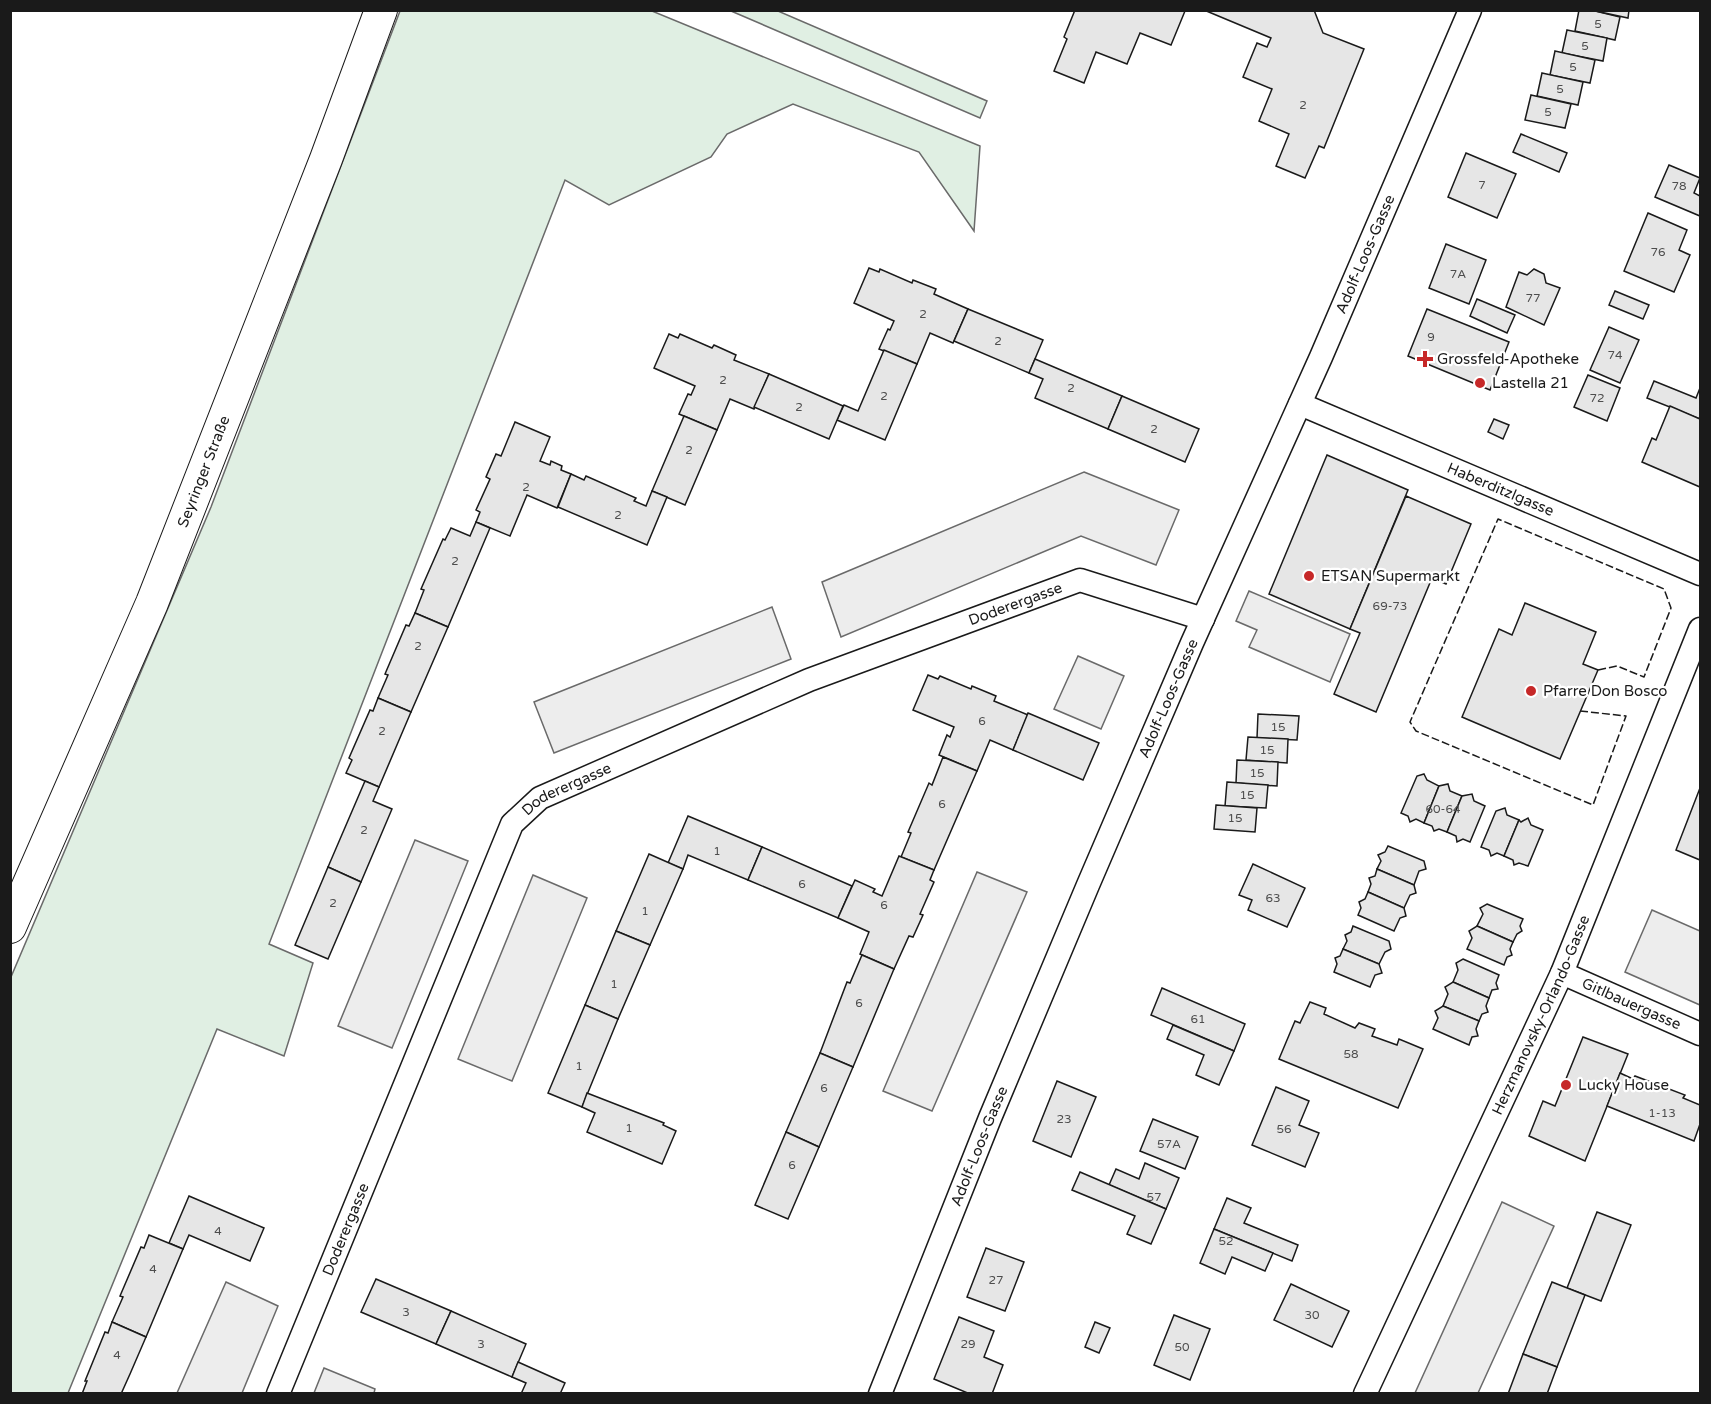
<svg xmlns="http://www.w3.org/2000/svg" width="1711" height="1404" font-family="'Varela Round',sans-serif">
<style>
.green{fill:#e0efe3;stroke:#6a6a6a;stroke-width:1.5}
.parking{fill:#ededed;stroke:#6a6a6a;stroke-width:1.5}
.building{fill:#e6e6e6;stroke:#1a1a1a;stroke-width:1.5}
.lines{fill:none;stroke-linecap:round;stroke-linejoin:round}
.minor-casing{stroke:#1a1a1a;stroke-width:25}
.secondary-casing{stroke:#1a1a1a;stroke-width:34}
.minor{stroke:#fff;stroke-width:22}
.secondary{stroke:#fff;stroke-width:32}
.fence{stroke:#1a1a1a;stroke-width:1.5;stroke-dasharray:8 3;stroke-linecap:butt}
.poi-dot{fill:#c62828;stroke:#fff;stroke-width:2}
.labels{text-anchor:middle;stroke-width:4.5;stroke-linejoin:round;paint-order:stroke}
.number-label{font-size:12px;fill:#4d4d4d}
.street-label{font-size:15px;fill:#1a1a1a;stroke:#fff}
.poi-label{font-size:15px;fill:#1a1a1a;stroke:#fff;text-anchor:start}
</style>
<rect width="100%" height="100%" fill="#fff"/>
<g class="green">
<path d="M400 11H652L980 146 974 231 919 152 793 104 727 134 711 157 609 205 565 180 269 944 313 963 284 1056 217 1029 68 1393H11V977L211 507Z"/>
<path d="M731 11H778L987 101 980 118Z"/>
</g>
<g class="parking">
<path d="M1084 472 1179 510 1156 565 1081 536 841 637 822 582Z"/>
<path d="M1249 591 1350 634 1330 682 1249 647 1257 630 1236 621Z"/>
<path d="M772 607 791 659 554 753 534 702Z"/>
<path d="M1078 656 1124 676 1101 729 1054 709Z"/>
<path d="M415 840 468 861 392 1048 338 1026Z"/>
<path d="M977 872 1027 892 932 1111 883 1091Z"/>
<path d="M533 875 587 898 512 1081 458 1059Z"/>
<path d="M1652 910 1700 931V1005L1625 972Z"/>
<path d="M1502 1202 1554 1226 1478 1393H1415Z"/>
<path d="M226 1282 278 1306 242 1393H177Z"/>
<path d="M324 1368 375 1389 374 1393H314Z"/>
</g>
<g class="building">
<path d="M1075 10H1184L1185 11 1171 45 1140 33 1127 64 1096 52 1084 83 1054 71 1067 39 1064 37Z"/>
<path d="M1204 10H1314L1323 33 1364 49 1324 148 1319 146 1305 178 1276 166 1289 134 1259 121 1272 89 1243 77 1257 43 1267 47 1271 38Z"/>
<path d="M1579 10H1591L1620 17 1615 40 1575 31Z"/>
<path d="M1591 10H1629L1628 18Z"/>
<path d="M1567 30 1607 38 1603 61 1562 53Z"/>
<path d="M1555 51 1595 60 1590 83 1550 75Z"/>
<path d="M1542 73 1583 82 1578 105 1537 96Z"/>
<path d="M1531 95 1571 104 1565 128 1525 120Z"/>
<path d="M1521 134 1567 153 1559 172 1513 152Z"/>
<path d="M1466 153 1516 174 1497 218 1448 197Z"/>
<path d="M1669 165 1700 178 1694 193 1700 196V216L1655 197Z"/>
<path d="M1648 213 1687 230 1679 250 1690 255 1674 292 1624 271Z"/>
<path d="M1446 244 1486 260 1469 304 1429 288Z"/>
<path d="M869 268 879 272 880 269 912 283 913 280 936 289 934 294 968 309 953 343 930 333 917 364 879 349 888 329 890 330 894 321 854 303Z"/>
<path d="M1534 269 1544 274 1546 283 1560 288 1544 325 1506 307 1519 272 1527 275Z"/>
<path d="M1615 291 1649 305 1643 319 1609 305Z"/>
<path d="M1477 299 1515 315 1507 333 1470 316Z"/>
<path d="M968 309 1043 340 1029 373 954 341Z"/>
<path d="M1427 309 1509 342 1490 390 1408 356Z"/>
<path d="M1609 327 1639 340 1620 383 1590 370Z"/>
<path d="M669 334 678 338 680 334 712 348 714 345 736 355 734 360 769 374 754 409 730 399 717 430 679 414 688 394 691 395 695 386 654 368Z"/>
<path d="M884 350 917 364 885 440 837 420 844 405 858 411Z"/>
<path d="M1035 359 1122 396 1108 429 1035 398 1043 379 1029 373Z"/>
<path d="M769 374 843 406 829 439 754 407Z"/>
<path d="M1588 375 1620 388 1607 421 1574 407Z"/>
<path d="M1654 381 1696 398 1700 388V419L1647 398Z"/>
<path d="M1122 396 1199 429 1185 462 1108 429Z"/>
<path d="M1670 406 1700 419V487L1642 462 1652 438 1656 440Z"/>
<path d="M684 416 717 430 685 505 652 491Z"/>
<path d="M1494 419 1509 425 1503 439 1488 432Z"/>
<path d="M515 422 550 437 540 461 550 465 551 461 562 466 561 470 571 474 557 508 527 495 510 536 476 522 480 512 476 510 490 479 486 477 496 454 501 456Z"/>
<path d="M1327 455 1408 490 1350 629 1269 594Z"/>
<path d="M571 474 584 480 586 476 636 498 634 501 646 506 652 491 667 497 647 545 558 507Z"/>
<path d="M1406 496 1471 524 1446 584 1432 578 1376 712 1334 694 1360 633 1350 629Z"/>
<path d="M476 522 490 528 448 627 415 613 424 590 421 589 443 539 445 540 451 528 470 536Z"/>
<path d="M1525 603 1596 632 1583 664 1598 670 1560 759 1462 717 1499 629 1512 635Z"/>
<path d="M415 613 448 627 411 712 378 698 388 675 385 674 406 625 409 626Z"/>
<path d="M928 675 938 679 940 676 971 689 972 686 996 696 994 701 1028 715 1013 750 990 740 977 771 939 755 947 735 950 737 954 727 913 710Z"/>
<path d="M378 698 411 712 379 787 346 773 352 760 349 758 370 710 373 711Z"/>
<path d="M1028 713 1099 743 1083 780 1013 750Z"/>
<path d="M1258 714 1299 716 1297 740 1257 738Z"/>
<path d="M1248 737 1288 739 1287 763 1246 760Z"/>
<path d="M943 757 977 771 934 870 901 857 911 833 908 832 929 783 932 785Z"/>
<path d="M1237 760 1278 762 1277 786 1236 783Z"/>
<path d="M1424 774 1427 780 1439 786 1424 823 1416 819 1410 822 1408 816 1401 813 1417 776Z"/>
<path d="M365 781 379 787 373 801 392 809 361 882 328 867Z"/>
<path d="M1227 782 1268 785 1266 808 1225 806Z"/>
<path d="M1448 784 1450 791 1462 796 1447 832 1439 829 1434 831 1432 826 1424 823 1439 786Z"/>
<path d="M1700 788V860L1676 850Z"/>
<path d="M1472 794 1474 801 1485 806 1470 842 1463 839 1457 842 1456 836 1447 832 1462 796Z"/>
<path d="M1216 805 1257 808 1255 832 1214 829Z"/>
<path d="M1505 808 1507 815 1519 820 1504 856 1497 853 1491 856 1489 850 1481 847 1496 811Z"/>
<path d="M688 816 762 847 748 880 688 855 683 869 668 863Z"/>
<path d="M1528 818 1531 825 1543 830 1528 866 1519 863 1514 865 1513 860 1504 856 1519 820 1521 822Z"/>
<path d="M1388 846 1424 861 1426 869 1419 871 1414 885 1377 869 1381 861 1378 855 1385 852Z"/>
<path d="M762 847 852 886 838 918 748 880Z"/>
<path d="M649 854 683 869 650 945 616 931Z"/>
<path d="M899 856 934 870 930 880 934 882 920 914 923 915 913 937 909 936 894 969 860 954 869 932 838 918 855 880 875 889 873 892 882 896Z"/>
<path d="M1253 864 1305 888 1287 927 1248 910 1252 900 1239 895Z"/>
<path d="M328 867 361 882 328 959 295 945Z"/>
<path d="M1377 869 1414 885 1416 893 1410 895 1404 908 1368 892 1371 884 1369 878 1375 876Z"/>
<path d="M1368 892 1404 908 1406 916 1400 918 1394 931 1358 915 1361 908 1359 902 1365 899Z"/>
<path d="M1487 904 1523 919 1520 926 1522 931 1517 934 1513 942 1477 926 1483 914 1480 908Z"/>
<path d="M1353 926 1389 941 1391 949 1385 952 1379 964 1343 949 1347 941 1345 935 1351 932Z"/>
<path d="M1477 926 1513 942 1510 949 1512 955 1507 957 1504 965 1467 949 1472 938 1469 931Z"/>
<path d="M616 931 650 945 618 1019 585 1005Z"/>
<path d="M1343 949 1379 964 1382 973 1375 975 1370 987 1334 972 1337 964 1335 958 1340 956Z"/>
<path d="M862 955 894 969 853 1067 820 1053 847 982 850 983Z"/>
<path d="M1463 959 1499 975 1496 983 1498 989 1492 990 1489 998 1453 982 1458 970 1456 963Z"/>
<path d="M1453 982 1489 998 1486 1006 1488 1012 1482 1014 1479 1021 1443 1006 1448 994 1445 987Z"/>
<path d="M1162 988 1245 1024 1234 1051 1151 1015Z"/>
<path d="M1310 1002 1326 1008 1324 1014 1355 1028 1359 1023 1375 1029 1372 1036 1397 1045 1399 1039 1423 1049 1398 1108 1279 1059 1295 1021 1300 1023Z"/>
<path d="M585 1005 618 1019 582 1107 548 1093Z"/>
<path d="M1443 1006 1479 1021 1476 1029 1478 1036 1472 1037 1469 1045 1433 1029 1438 1018 1435 1011Z"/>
<path d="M1173 1025 1234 1051 1219 1085 1196 1075 1204 1055 1167 1039Z"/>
<path d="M1583 1037 1628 1054 1585 1161 1529 1136 1543 1101 1555 1106Z"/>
<path d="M820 1053 853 1067 819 1147 786 1132Z"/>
<path d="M1620 1073 1633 1079 1635 1076 1685 1095 1683 1098 1700 1105V1124L1694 1141 1607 1106Z"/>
<path d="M1057 1081 1096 1097 1071 1157 1033 1141Z"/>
<path d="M1276 1087 1309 1101 1299 1125 1319 1133 1305 1167 1252 1145Z"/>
<path d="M587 1093 664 1123 663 1125 676 1131 662 1164 587 1132 595 1113 582 1107Z"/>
<path d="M1153 1119 1198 1137 1185 1169 1140 1151Z"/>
<path d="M786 1132 819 1147 788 1219 755 1205Z"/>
<path d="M1145 1163 1179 1178 1166 1209 1109 1185 1116 1169 1139 1179Z"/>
<path d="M1080 1172 1166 1209 1151 1244 1127 1234 1135 1216 1072 1190Z"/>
<path d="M189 1196 264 1228 250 1261 189 1235 183 1249 169 1243Z"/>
<path d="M1227 1198 1251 1208 1244 1223 1298 1245 1292 1261 1214 1229Z"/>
<path d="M1597 1212 1631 1225 1601 1301 1567 1288Z"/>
<path d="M1214 1229 1273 1253 1265 1271 1232 1257 1225 1274 1200 1263Z"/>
<path d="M149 1235 183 1249 146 1337 112 1322 123 1297 120 1296 141 1247 144 1248Z"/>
<path d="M986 1248 1024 1262 1005 1311 967 1297Z"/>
<path d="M376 1279 451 1311 436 1344 361 1312Z"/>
<path d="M1552 1282 1585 1295 1557 1367 1523 1354Z"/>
<path d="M1291 1284 1349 1311 1332 1347 1274 1320Z"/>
<path d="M451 1311 526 1344 512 1377 436 1344Z"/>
<path d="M1174 1315 1210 1329 1190 1380 1154 1365Z"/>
<path d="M959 1317 994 1331 984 1357 1003 1365 992 1394H970L934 1379Z"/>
<path d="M112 1322 146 1337 130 1374 121 1394H82L87 1381H85L105 1332 108 1333Z"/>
<path d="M1095 1322 1110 1328 1099 1353 1085 1347Z"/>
<path d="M1523 1354 1557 1367 1547 1394H1508Z"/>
<path d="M518 1362 565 1383 560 1394H521L526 1383 512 1377Z"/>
</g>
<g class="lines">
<defs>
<g id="minor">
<path id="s1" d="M1300 404 1700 574"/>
<path id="s2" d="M1562 973 1700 1034"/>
<path id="s3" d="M278 1394 512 824 540 798 809 680 1080 580 1203 619"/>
<path id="s4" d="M880 1394 990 1118 1088 885 1192 643 1321 357 1470 10"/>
<path id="s5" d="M1365 1394 1562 973 1700 629"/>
</g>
<g id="secondary">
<path id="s6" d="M10 927 152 603 326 159 381 10"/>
</g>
</defs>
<use href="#minor" class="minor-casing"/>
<use href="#secondary" class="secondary-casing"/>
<use href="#minor" class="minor"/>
<use href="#secondary" class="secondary"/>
<path class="fence" d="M1580 711 1626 716 1593 805 1416 731 1410 722 1498 519 1664 589 1671 608 1644 677 1617 666 1598 670"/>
</g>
<g class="poi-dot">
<path d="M1422 350h6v6h6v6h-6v6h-6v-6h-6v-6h6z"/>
<circle cx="1480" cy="383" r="6"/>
<circle cx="1309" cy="576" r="6"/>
<circle cx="1531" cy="691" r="6"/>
<circle cx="1566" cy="1085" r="6"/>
</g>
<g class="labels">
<g class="number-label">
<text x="1598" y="28">5</text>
<text x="1585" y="50">5</text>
<text x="1573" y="71">5</text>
<text x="1560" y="93">5</text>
<text x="1303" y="109">2</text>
<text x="1548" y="116">5</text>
<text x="1482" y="189">7</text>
<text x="1679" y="190">78</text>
<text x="1658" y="256">76</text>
<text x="1458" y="278">7A</text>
<text x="1533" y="302">77</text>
<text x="923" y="318">2</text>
<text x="1431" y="341">9</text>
<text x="998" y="345">2</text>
<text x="1615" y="359">74</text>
<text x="723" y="384">2</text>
<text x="1071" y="392">2</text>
<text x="884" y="400">2</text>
<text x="1597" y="402">72</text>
<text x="799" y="411">2</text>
<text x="1154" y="433">2</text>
<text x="689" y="454">2</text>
<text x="526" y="491">2</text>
<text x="618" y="519">2</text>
<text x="455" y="565">2</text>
<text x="1390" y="610">69-73</text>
<text x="418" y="650">2</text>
<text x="982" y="725">6</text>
<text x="1278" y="731">15</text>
<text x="382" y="735">2</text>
<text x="1267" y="754">15</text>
<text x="1257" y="777">15</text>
<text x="1247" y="799">15</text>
<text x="942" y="808">6</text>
<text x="1443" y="813">60-64</text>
<text x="1235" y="822">15</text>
<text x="364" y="834">2</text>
<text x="717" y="855">1</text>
<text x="802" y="888">6</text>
<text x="1273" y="902">63</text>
<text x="333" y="907">2</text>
<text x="884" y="909">6</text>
<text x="645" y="915">1</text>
<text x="614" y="988">1</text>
<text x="859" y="1007">6</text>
<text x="1198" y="1023">61</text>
<text x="1351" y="1058">58</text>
<text x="579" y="1070">1</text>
<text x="824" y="1092">6</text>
<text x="1662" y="1117">1-13</text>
<text x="1064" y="1123">23</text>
<text x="629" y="1132">1</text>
<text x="1284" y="1133">56</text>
<text x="1169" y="1148">57A</text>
<text x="792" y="1169">6</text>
<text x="1154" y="1201">57</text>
<text x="218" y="1235">4</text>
<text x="1226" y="1245">52</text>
<text x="153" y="1273">4</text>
<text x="996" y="1284">27</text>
<text x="406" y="1316">3</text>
<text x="1312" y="1319">30</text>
<text x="481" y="1348">3</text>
<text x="968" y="1348">29</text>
<text x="1182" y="1351">50</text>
<text x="117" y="1359">4</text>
</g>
<g class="street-label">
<text dy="5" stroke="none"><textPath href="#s4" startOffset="1239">Adolf-Loos-Gasse</textPath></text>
<text dy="5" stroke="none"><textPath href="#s6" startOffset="495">Seyringer Straße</textPath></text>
<text dy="5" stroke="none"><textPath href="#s1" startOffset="218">Haberditzlgasse</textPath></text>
<text dy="5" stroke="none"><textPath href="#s3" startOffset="1168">Doderergasse</textPath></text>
<text dy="5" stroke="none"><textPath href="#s4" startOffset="753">Adolf-Loos-Gasse</textPath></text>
<text dy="5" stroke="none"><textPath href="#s3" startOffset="682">Doderergasse</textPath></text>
<text dy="5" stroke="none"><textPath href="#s2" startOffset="76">Gitlbauergasse</textPath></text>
<text dy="5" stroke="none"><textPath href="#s5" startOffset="418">Herzmanovsky-Orlando-Gasse</textPath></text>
<text dy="5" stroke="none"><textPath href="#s4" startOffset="267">Adolf-Loos-Gasse</textPath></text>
<text dy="5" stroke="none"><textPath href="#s3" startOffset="178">Doderergasse</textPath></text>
</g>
<g class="poi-label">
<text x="1437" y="364">Grossfeld-Apotheke</text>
<text x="1492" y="388">Lastella 21</text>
<text x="1321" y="581">ETSAN Supermarkt</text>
<text x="1543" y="696">Pfarre Don Bosco</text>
<text x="1578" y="1090">Lucky House</text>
</g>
</g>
<rect width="1711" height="1404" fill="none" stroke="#1a1a1a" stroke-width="24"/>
</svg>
